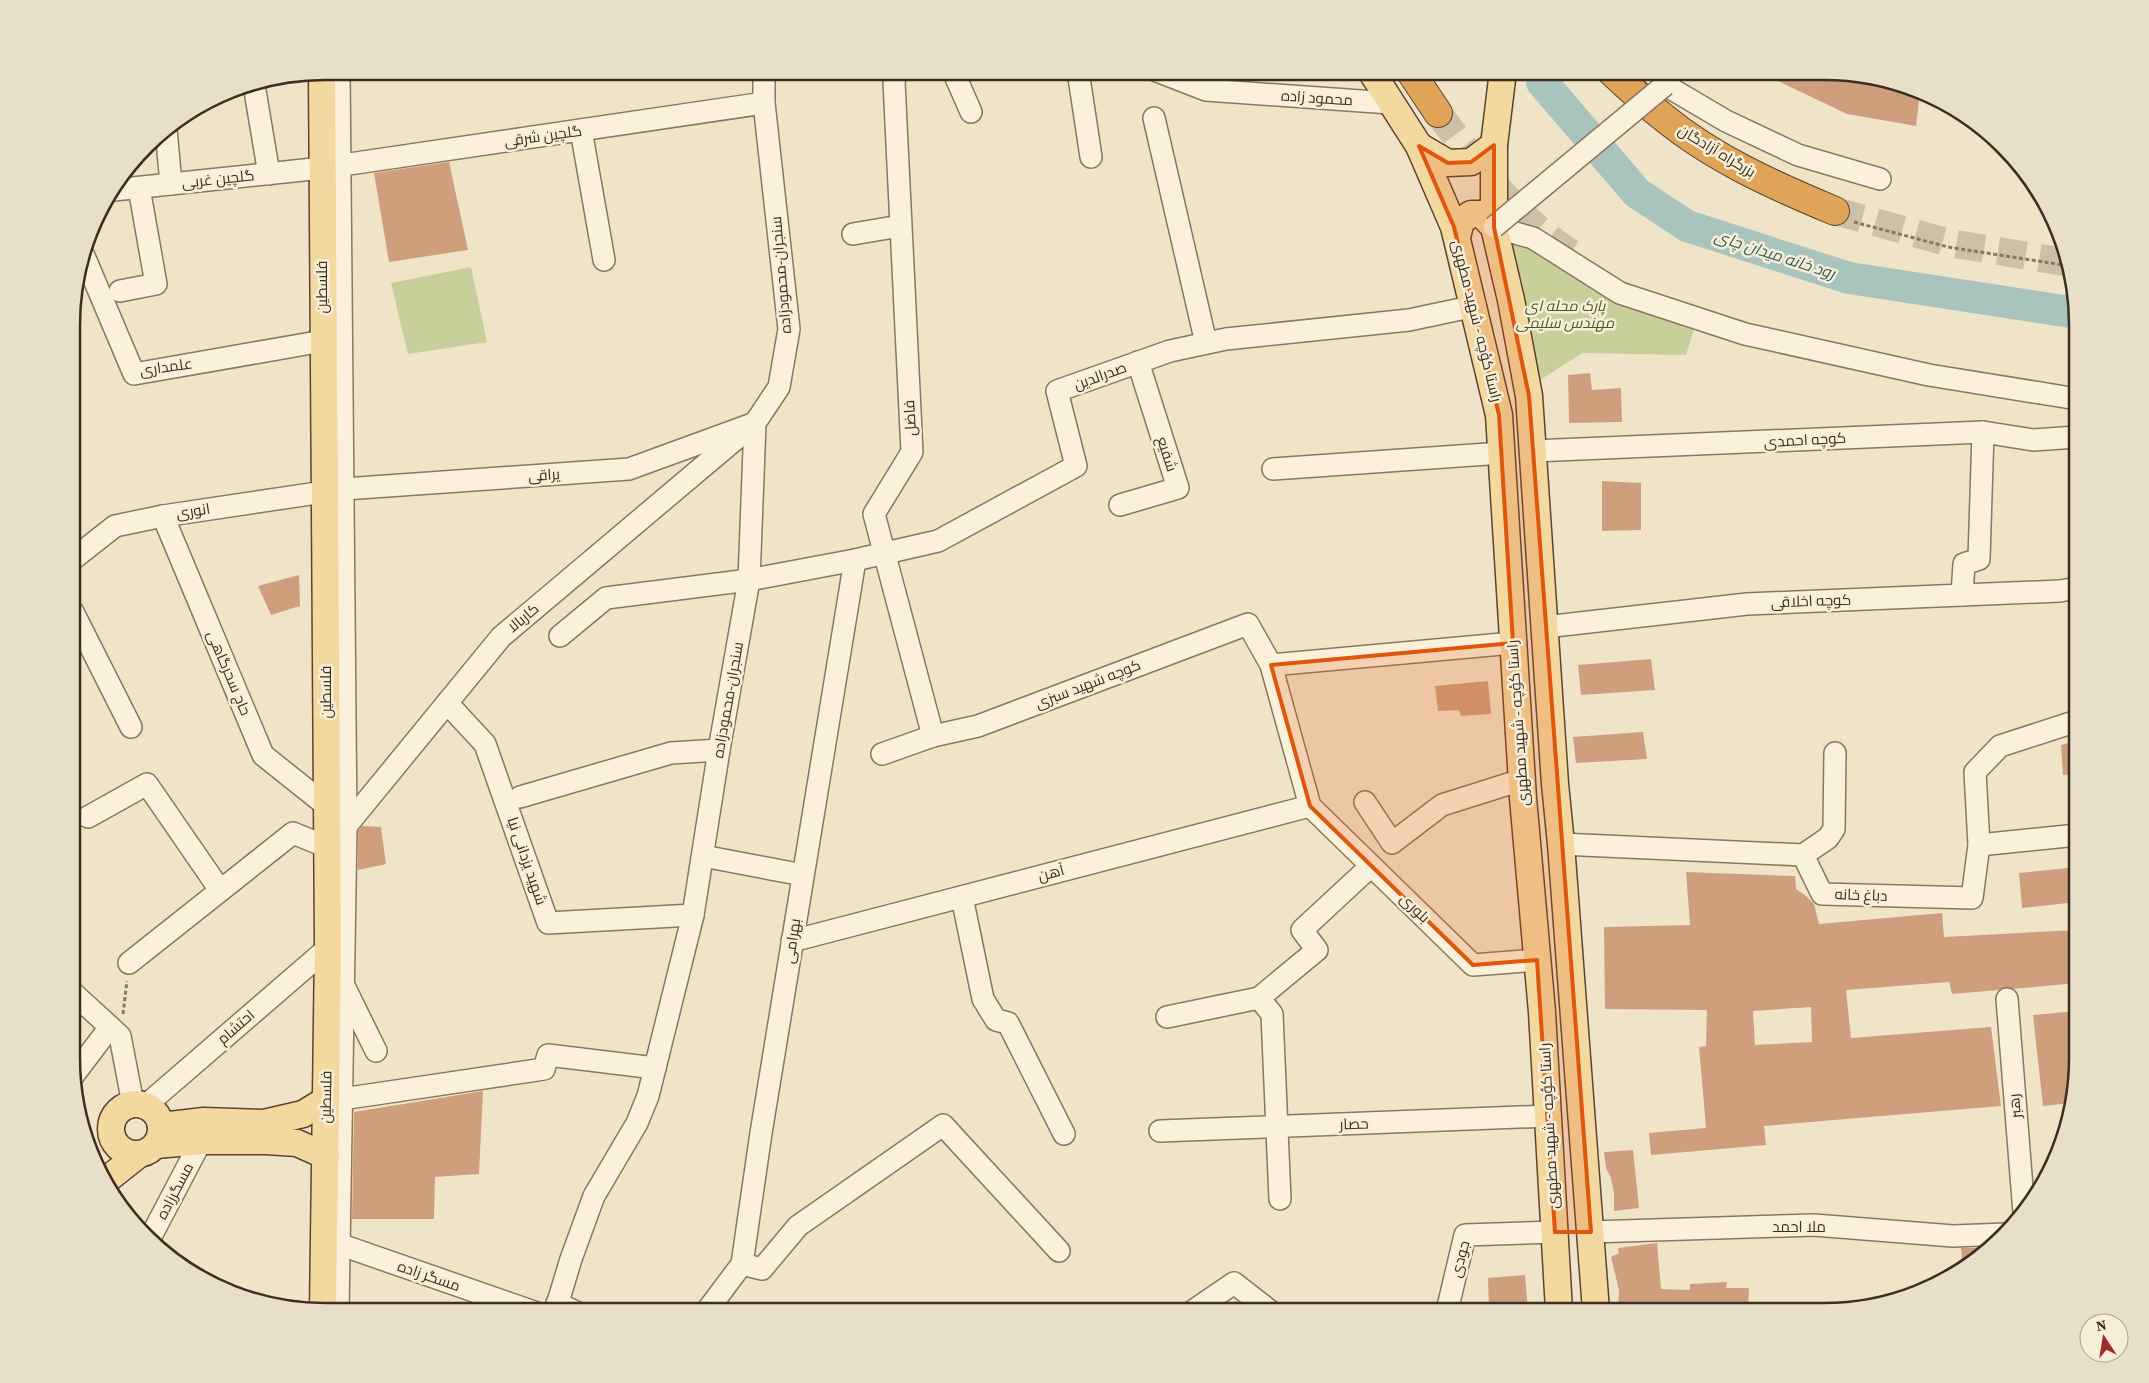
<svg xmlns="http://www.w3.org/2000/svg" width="2149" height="1383" font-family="'Source Serif 4',Cairo,serif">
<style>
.green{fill:#c9cf9b}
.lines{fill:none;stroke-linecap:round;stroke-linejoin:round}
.river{stroke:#a9c4bc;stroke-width:32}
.building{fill:#cf9f7d;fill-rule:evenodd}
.highway-tunnel{stroke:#ccc0a6;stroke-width:28;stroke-dasharray:28 14;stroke-linecap:butt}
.minor-casing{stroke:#8d765c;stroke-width:24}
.major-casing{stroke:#5b4430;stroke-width:29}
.highway-casing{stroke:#5b4430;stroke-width:30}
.path{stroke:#8d765c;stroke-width:3;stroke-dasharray:4 2.5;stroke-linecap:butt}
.minor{stroke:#faf1dc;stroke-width:21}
.major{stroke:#f3d9a0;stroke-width:26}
.highway{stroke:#e0a458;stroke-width:28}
.minor-bridge-casing{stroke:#8d765c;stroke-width:24;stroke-linecap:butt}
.minor-bridge{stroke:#faf1dc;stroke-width:21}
.marked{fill:#df570d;fill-opacity:0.2;stroke:#df570d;stroke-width:4;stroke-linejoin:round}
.labels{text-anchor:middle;stroke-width:5;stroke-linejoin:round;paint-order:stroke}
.street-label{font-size:15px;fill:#3d2e20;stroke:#f7eed8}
.park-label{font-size:15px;font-style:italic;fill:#4d5a26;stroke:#f7eed8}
.water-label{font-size:16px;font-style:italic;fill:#2f5d5a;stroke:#f7eed8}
.rim{fill:none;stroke:#3d2e20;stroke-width:2.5}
</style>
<rect width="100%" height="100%" fill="#f0e4c8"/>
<g class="green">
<path d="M1504 240 1514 241 1695 326 1686 355 1582 353 1537 382Z"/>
<path d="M471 267 487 342 408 354 391 283Z"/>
</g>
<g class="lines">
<path class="river" d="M1544 71 1542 82 1637 193 1687 226 1849 278 2077 313"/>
</g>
<g class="building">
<path d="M1757 71H1825L1906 85 1920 92 1916 126 1847 114Z"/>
<path d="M449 162 468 250 389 262 374 173Z"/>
<path d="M1590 373 1592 390 1621 388 1622 422 1569 423 1568 375Z"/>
<path d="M1602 481 1641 483V530L1602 531Z"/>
<path d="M299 575 300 606 271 615 258 586Z"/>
<path d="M1651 659 1655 690 1581 695 1578 665Z"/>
<path d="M1488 681 1491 714 1461 716 1459 710 1438 711 1435 686Z"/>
<path d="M1643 732 1647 759 1576 763 1573 737Z"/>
<path d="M2077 741V774L2063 775 2061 745Z"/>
<path d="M362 826 381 827 386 864 358 870V831Z"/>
<path d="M2077 867V902L2022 908 2019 873Z"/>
<path d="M1686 872 1795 876 1796 889 1805 895 1814 904 1819 924 1942 913 1944 937 2077 930V983L2013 989 2006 987 1999 990 1952 994 1949 982 1846 990 1851 1038 1991 1027 2001 1106 1764 1126 1766 1145 1651 1155 1649 1133 1706 1128 1699 1047 1706 1046 1707 1010 1605 1009 1604 927 1690 925ZM1811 1007 1812 1042 1755 1045 1753 1011Z"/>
<path d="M2077 1011V1075L2072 1103 2043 1106 2033 1015Z"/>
<path d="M483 1091 479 1174 435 1177 434 1219H352L354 1112Z"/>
<path d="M1633 1150 1639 1208 1614 1211V1193L1611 1178 1606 1168 1604 1152Z"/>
<path d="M1657 1243 1661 1289 1690 1290V1284L1727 1282 1726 1288H1749L1748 1311H1618L1619 1290 1611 1257 1619 1253 1618 1248Z"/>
<path d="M1961 1248H1978L1979 1256 1963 1269Z"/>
<path d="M1525 1275 1528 1311H1489L1488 1278Z"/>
</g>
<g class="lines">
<g class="highway-tunnel">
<path d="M1438 113C1476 163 1517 219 1571 253"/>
<path d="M1835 211 1950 243 2070 263"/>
</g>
<defs>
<g id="minor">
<path d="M897 71 894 82 912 452 874 514 933 736"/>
<path d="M953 71 971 112"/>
<path d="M1078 71 1091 157"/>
<path d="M1157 71 1206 90 1390 103"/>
<path d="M1650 71 1665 85 1726 121 1798 155 1880 179"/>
<path d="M254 85 269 174"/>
<path d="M1154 118 1206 343"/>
<path d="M166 129 171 184"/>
<path d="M581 130 604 260"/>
<path d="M114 190 322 168 764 103"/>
<path d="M1494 227 1533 238 1620 293 1745 334 1929 375 2077 399"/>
<path d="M853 234 900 226"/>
<path d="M84 256 134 374 323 341"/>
<path d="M120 291 156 284 139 188"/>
<path d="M1533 451 1983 432 2033 440 2077 437"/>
<path d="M1273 469 1502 453"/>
<path d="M1120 505 1178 488 1138 362"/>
<path d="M163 516 263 755 327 806"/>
<path d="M73 559 115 526 163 516 344 489 629 469 755 423"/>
<path d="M1962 595 1964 564 1979 559 1983 432"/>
<path d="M73 612 131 727"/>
<path d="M1545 627 1747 604 2060 591 2077 588"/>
<path d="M560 636 606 598 749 580 855 560 938 541 1076 466 1057 391 1170 351 1226 339 1409 320 1475 306"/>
<path d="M1271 665 1513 643"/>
<path d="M447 703 485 744 548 923 693 915"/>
<path d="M882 754 933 736 978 726 1248 624 1271 665 1310 806 1473 965 1537 960"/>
<path d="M520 797 671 753 719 750"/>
<path d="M1365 802 1392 843 1442 805 1521 780"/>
<path d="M88 817 147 784 220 890"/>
<path d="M343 830 501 637 744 432"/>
<path d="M1561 844 1803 855 1822 894 1972 898 1979 845 2077 835"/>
<path d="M1979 845 1975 772 2000 746 2077 721"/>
<path d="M1803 855 1828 838 1834 829 1835 753"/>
<path d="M703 856 803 875"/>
<path d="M962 897 983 999 996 1020 1008 1023 1064 1134"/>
<path d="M792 941 1310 806"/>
<path d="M129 963 293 833 327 847"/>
<path d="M345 988 376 1051"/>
<path d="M73 993 120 1036 133 1104"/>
<path d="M1259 998 1317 950 1302 930 1371 866"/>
<path d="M2007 999 2024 1213"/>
<path d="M1167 1017 1259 998 1272 1014 1280 1199"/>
<path d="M73 1076 110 1027"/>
<path d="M342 1099 544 1069 548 1055 655 1068"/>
<path d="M145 1106 328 948"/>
<path d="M1160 1131 1548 1116"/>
<path d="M1591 1232 1814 1225 1953 1236 2007 1234"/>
<path d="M149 1240 201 1141"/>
<path d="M327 1240 534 1312"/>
<path d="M742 1264 762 1269 798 1226 943 1125 1059 1251"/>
<path d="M557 1303 576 1312"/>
<path d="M1193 1311 1234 1283 1270 1311"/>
<path d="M1447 1311 1465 1235 1555 1232"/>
<path d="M338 1312 346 826 339 71"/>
<path d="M555 1312 571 1259 594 1196 637 1123 648 1096 693 915 719 750 749 580 755 423 779 387 789 329 764 103V71"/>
<path d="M706 1312 742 1264 761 1133 855 560"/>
</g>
<g id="major">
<path d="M1371 71 1419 146 1454 227 1499 415 1523 798 1542 1012 1559 1311"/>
<path d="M1503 71 1494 145V227L1511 300 1529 396 1555 784 1561 844 1596 1311"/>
<path d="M322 72 328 948 323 1312"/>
<path d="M1419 146 1448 163 1471 162 1494 145"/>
<path d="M1457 237 1461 221 1471 214H1481L1494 227"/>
<circle cx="136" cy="1129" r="25"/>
<path d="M161 1126 204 1121 264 1123 303 1114 326 1100"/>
<path d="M156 1145 201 1141H266L297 1143 326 1156"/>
<path d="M104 1182 138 1155"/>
</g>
<g id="highway">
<path d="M1410 71 1438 113"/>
<path d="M1611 71C1628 87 1645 103 1663 117 1714 159 1775 186 1835 211"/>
</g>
</defs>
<use href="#minor" class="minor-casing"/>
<use href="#major" class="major-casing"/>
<use href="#highway" class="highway-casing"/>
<g class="path">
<path d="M1854 222 1948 247 2070 266"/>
<path d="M123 1014 127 981"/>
</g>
<use href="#minor" class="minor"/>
<use href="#major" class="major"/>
<use href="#highway" class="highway"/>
<defs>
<path id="minor-bridge" d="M1494 227 1665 85"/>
</defs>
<use href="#minor-bridge" class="minor-bridge-casing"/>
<use href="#minor-bridge" class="minor-bridge"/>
</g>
<path class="marked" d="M1494 145V227L1529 396 1591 1232H1555L1537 960 1473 965 1310 806 1271 665 1513 643 1499 415 1454 227 1419 146 1448 163 1471 162Z"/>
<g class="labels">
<g class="street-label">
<text transform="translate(1317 98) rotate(4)" y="5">محمود زاده</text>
<text transform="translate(543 136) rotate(-8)" y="5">گلچین شرقی</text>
<text transform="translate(1717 151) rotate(31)" y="5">بزرگراه آزادگان</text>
<text transform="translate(218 179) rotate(-6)" y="5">گلچین غربی</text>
<text transform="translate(781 275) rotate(-95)" y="5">سنجران-محمودزاده</text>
<text transform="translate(322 287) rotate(-90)" y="5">فلسطین</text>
<text transform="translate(1477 321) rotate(76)" y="5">راستا کؤچه - شهید مطهری</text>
<text transform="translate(166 367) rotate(-8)" y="5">علمداری</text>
<text transform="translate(1100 376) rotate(-20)" y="5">صدرالدین</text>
<text transform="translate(910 418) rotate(-93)" y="5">فاضل</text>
<text transform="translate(1805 440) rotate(-3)" y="5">کوچه احمدی</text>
<text transform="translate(1167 454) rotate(72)" y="5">شفیع</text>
<text transform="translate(544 475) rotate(-4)" y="5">یراقی</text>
<text transform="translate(193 511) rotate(-9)" y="5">انوری</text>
<text transform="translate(1811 601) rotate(-2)" y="5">کوچه اخلاقی</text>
<text transform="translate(523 618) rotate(-40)" y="5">کاربالا</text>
<text transform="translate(229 673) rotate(67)" y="5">حاج سحرگاهی</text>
<text transform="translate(1088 684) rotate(-21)" y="5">کوچه شهید سبزی</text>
<text transform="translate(326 692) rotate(-90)" y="5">فلسطین</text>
<text transform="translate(728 700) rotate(-80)" y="5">سنجران-محمودزاده</text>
<text transform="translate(1518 723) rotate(-94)" y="5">راستا کؤچه - شهید مطهری</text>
<text transform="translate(527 861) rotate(71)" y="5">شهید یزدانی نیا</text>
<text transform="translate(1051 873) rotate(-15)" y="5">آهن</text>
<text transform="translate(1861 895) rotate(2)" y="5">دباغ خانه</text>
<text transform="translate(1415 908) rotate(44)" y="5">بلوری</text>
<text transform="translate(792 941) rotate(-81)" y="5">بهرامی</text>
<text transform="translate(236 1027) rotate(-41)" y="5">احتشام</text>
<text transform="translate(326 1097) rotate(-89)" y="5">فلسطین</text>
<text transform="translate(2015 1106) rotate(-95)" y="5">رهبر</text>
<text transform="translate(1354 1124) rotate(-2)" y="5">حصار</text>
<text transform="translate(1549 1126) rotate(-93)" y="5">راستا کؤچه - شهید مطهری</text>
<text transform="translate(175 1191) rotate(-62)" y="5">مسگرزاده</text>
<text x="1799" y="1232">ملا احمد</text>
<text transform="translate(1460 1259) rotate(-75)" y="5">جودی</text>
<text transform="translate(429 1276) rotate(19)" y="5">مسگر زاده</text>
</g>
<g class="park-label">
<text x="1565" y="311">پارک محله ای<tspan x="1565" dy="17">مهندس سلیمی</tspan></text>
</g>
<g class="water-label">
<text transform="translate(1775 254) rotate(18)" y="6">رود خانه میدان چای</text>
</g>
</g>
<path d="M0 0H2149V1383H0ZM325 80H1824A245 245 0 0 1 2069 325V1058A245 245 0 0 1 1824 1303H325A245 245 0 0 1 80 1058V325A245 245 0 0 1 325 80Z" fill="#e8dfc9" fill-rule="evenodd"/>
<path class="rim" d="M325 80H1824A245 245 0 0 1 2069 325V1058A245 245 0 0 1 1824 1303H325A245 245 0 0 1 80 1058V325A245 245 0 0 1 325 80Z"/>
<g transform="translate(2104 1338) rotate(348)"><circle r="24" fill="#f7eed8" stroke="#ada18e"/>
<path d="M0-4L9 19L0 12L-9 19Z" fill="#9e2a2b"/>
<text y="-8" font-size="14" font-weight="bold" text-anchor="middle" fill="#3d2e20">N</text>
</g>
</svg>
